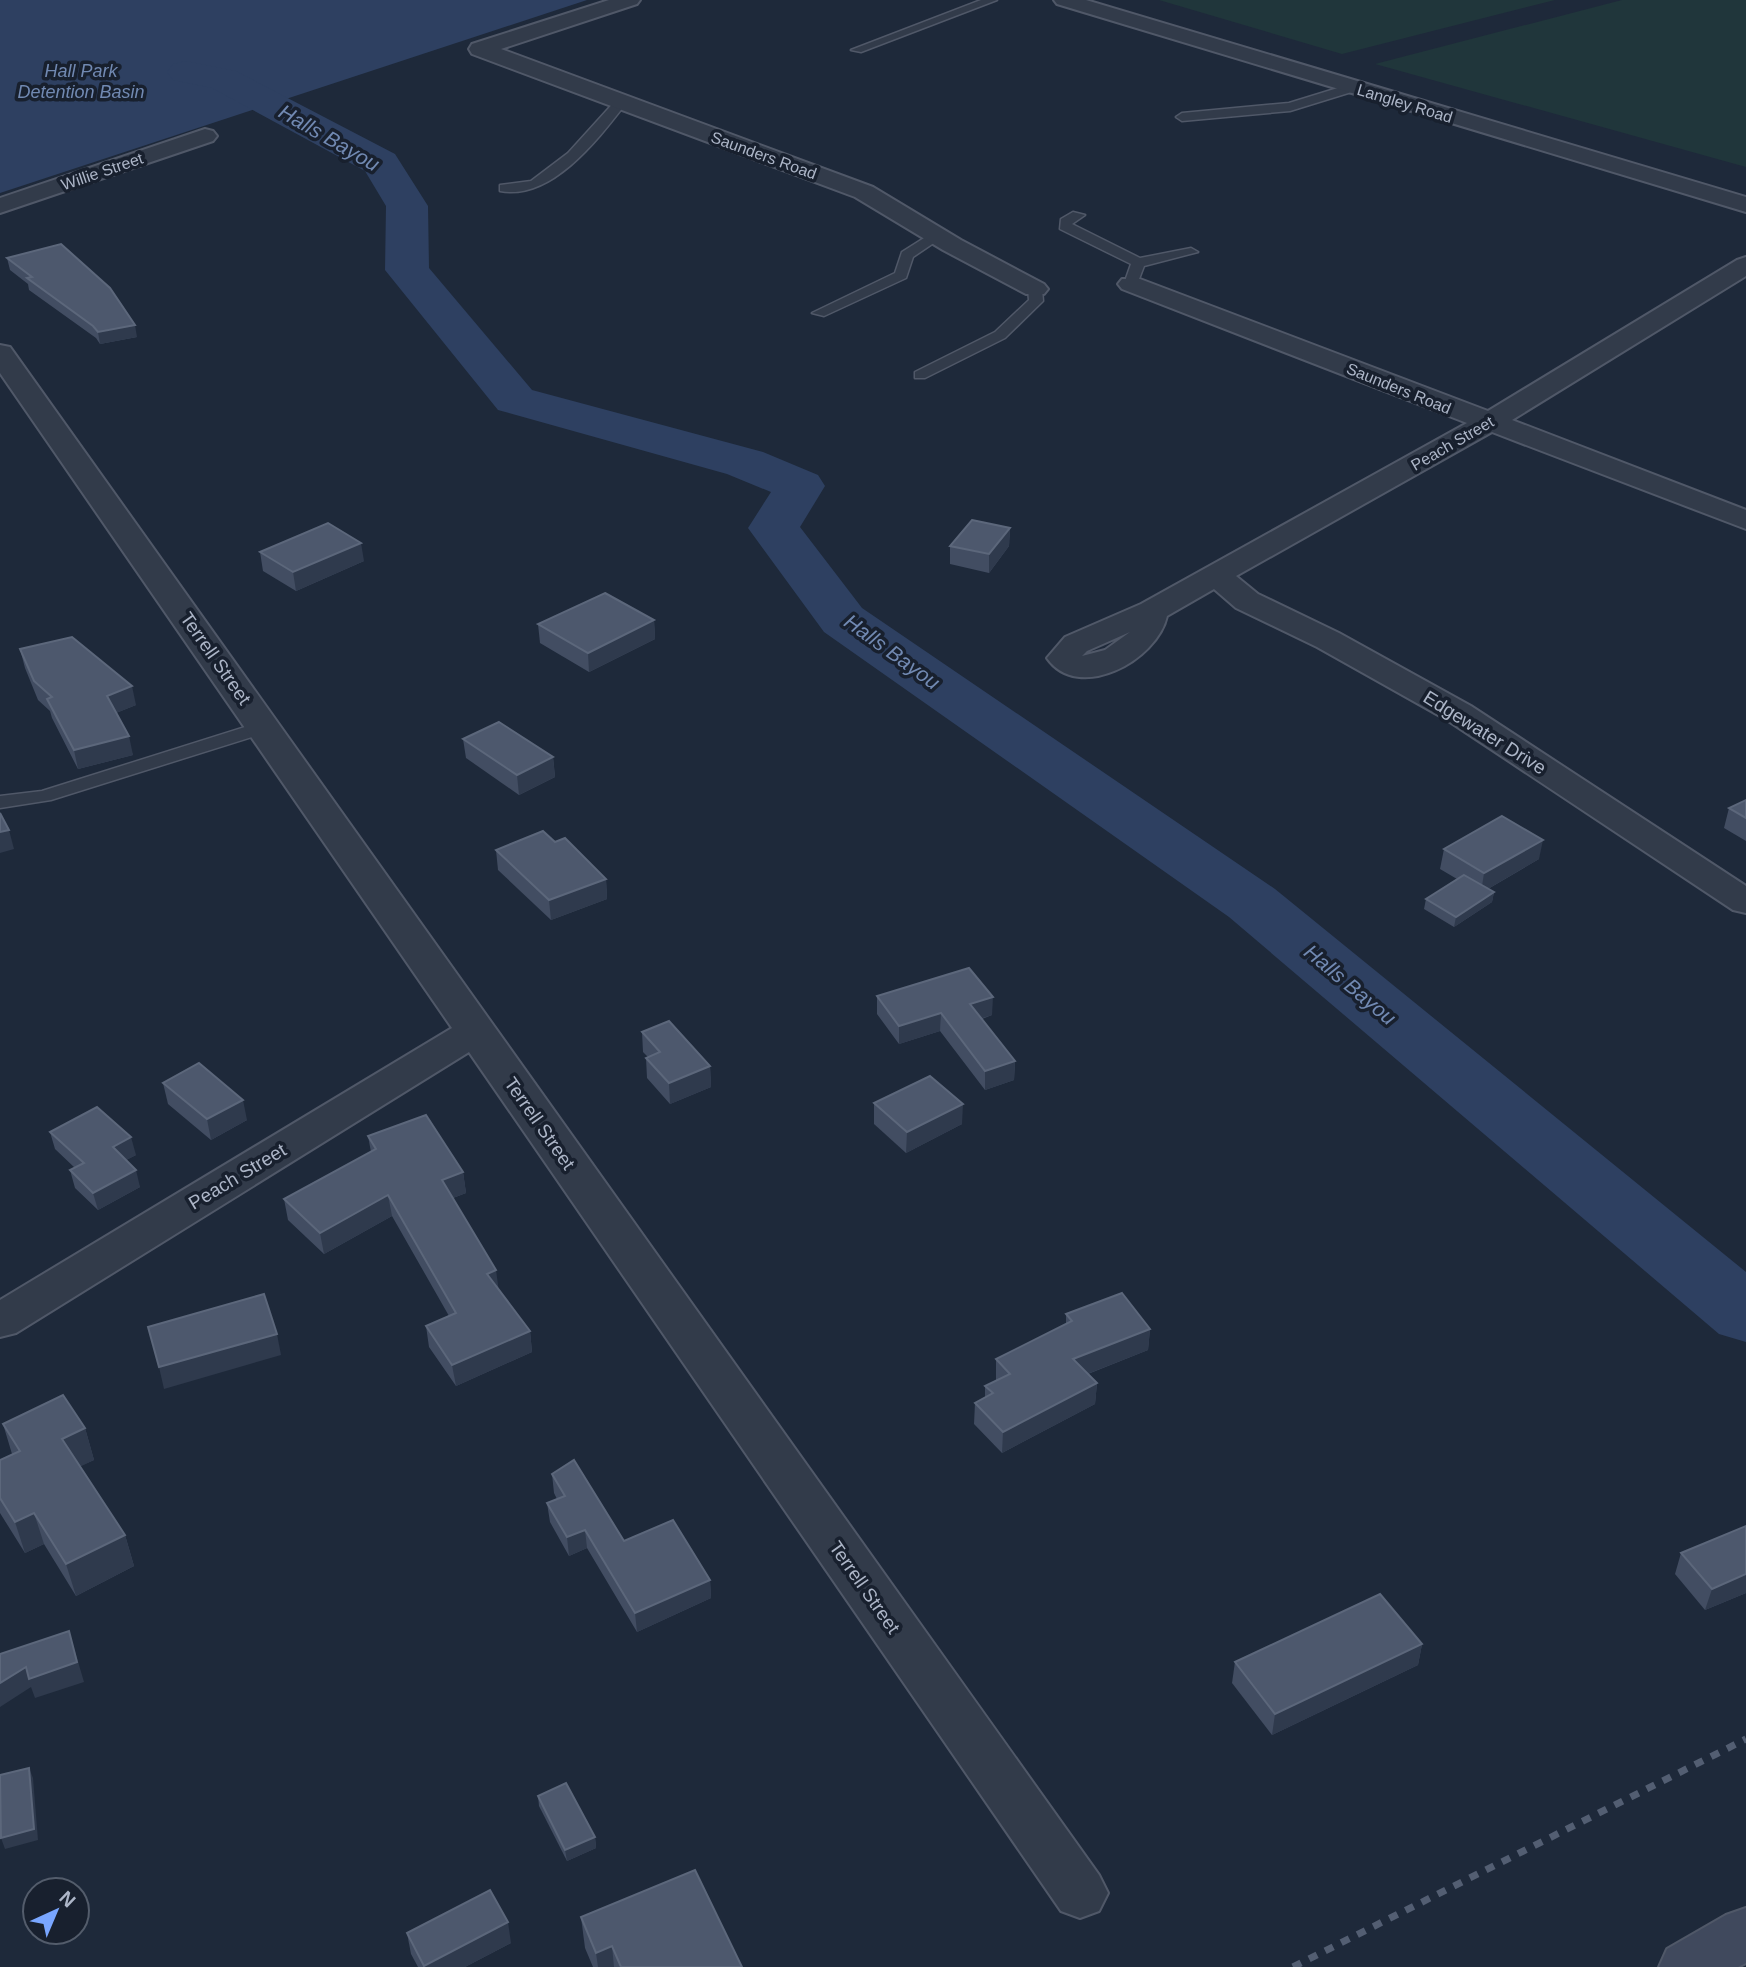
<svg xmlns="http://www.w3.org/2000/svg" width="1746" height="1967" font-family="Arial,sans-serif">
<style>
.green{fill:#20363b}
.water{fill:#2e4061}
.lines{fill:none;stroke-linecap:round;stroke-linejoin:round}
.river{fill:#2e4061;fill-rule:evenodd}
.service-casing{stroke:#505868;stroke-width:3}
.minor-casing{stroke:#505868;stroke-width:4}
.tertiary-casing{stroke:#505868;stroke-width:4}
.secondary-casing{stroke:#505868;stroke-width:4}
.service{fill:#323b4a;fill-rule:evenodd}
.minor{fill:#323b4a;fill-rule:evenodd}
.tertiary{fill:#323b4a;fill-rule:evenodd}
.secondary{fill:#40495d;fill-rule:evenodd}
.rail{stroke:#535e72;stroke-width:7;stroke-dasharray:9 9;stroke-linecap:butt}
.wall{fill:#424d62}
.shaded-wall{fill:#2f3a4d}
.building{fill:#4d586d;stroke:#5c677b;stroke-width:2}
.labels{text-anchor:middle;stroke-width:7;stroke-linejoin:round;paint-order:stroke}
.far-street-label{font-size:16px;fill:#acb5c7;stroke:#18202e}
.far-water-label{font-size:18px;font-style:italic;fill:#7189b2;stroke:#18202e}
.street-label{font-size:19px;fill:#acb5c7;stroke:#18202e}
.water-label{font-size:21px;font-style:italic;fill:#7189b2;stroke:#18202e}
</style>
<rect width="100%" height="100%" fill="#1e293a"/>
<g class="green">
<path d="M1159 0H1555L1342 54Z"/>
<path d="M1622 0H1746V167L1375 64Z"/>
</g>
<path class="water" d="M0 0H587L0 193Z"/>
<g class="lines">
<path class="river" d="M186 61 236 71 395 154 428 206 429 268 532 390 763 452 818 475 825 486 800 527 862 608 1275 889 1746 1272V1342L1719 1334 1229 917 824 632 748 528 771 492 727 474 498 410 385 270 386 206 365 171 212 88 173 80 167 72 173 64Z"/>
<defs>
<g id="service">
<path d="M981 0H997L861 52 851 50Z"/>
<path d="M1354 83 1360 87 1358 90 1290 111 1182 121 1176 117 1182 113 1289 103Z"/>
<path d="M617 99 627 102C599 138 552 201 500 191V185L531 181 568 153Z"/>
<path d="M1073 212 1085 215 1072 224 1140 258 1191 248 1198 252 1144 266 1136 287H1126L1124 284 1131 264 1060 229 1061 219Z"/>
<path d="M932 233 944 236 913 257 906 278 824 316 812 313 895 273 902 252Z"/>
<path d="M1035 285 1042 289 1043 301 1005 338 925 378H915V372L995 332 1029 300 1028 289Z"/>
<path d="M264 721 271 723 273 727 271 731 51 800 0 808V796L42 791Z"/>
</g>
<g id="minor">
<path d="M609 0H640L637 4 501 49 873 187 961 240 1044 284 1048 289 1044 294H1026L943 250 855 197 472 54 469 49 472 44Z"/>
<path d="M205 129 213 131 217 136 213 141 0 213V198Z"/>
<path d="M1746 257V276L1512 420 1746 510V529L1492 432 1236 576 1258 594 1339 633 1471 706 1746 886V913L1733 910 1447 720 1317 647 1236 608 1214 589 1167 616C1157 661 1078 703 1047 658L1065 637 1141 604 1467 423 1122 289 1118 284 1122 279H1140L1488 411 1737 260ZM1130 632 1105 650 1082 656 1087 651Z"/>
<path d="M0 345 10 347 1099 1875 1108 1893 1099 1911 1080 1918 1061 1911 469 1052 16 1333 0 1337V1300L452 1028 0 373Z"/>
</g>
<path id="tertiary" d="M1054 0H1086L1746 197V212L1057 4Z"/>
<path id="secondary" d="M1746 1908V1963L1738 1967H1659L1667 1949 1726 1915Z"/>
</defs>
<use href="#service" class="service-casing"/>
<use href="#minor" class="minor-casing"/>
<use href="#tertiary" class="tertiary-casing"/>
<use href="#secondary" class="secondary-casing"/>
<use href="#service" class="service"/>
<use href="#minor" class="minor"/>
<use href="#tertiary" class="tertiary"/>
<use href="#secondary" class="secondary"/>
<path class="rail" d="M1293 1967 1746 1739"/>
</g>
<g class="wall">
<path d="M7 258 137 337 100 344 96 338 29 290 28 284 10 270Z"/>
<path d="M1010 528 1009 546 989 573 950 564V546Z"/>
<path d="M260 552 364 561 296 591 263 571Z"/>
<path d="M654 620 655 639 589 672 540 643 538 624Z"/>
<path d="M20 649 136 705 116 713 133 755 78 769 52 718 50 711 38 700 25 668Z"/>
<path d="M463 739 553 757 555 777 519 795 466 758Z"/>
<path d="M1746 800V841L1724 828 1729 808Z"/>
<path d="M555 842 606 879 607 899 551 920 498 870 496 850Z"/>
<path d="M1444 849 1539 859 1488 889 1494 892 1492 902 1454 927 1424 909 1426 899 1457 879 1440 869Z"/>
<path d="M877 996 992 1015 982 1019 1015 1061 1014 1080 985 1090 940 1031 899 1044 877 1014Z"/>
<path d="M642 1032 710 1066 711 1087 670 1104 647 1078 646 1058 648 1057 643 1052Z"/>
<path d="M163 1083 247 1120 211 1140 168 1104Z"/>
<path d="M874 1103 962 1124 906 1153 874 1124Z"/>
<path d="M50 1132 136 1155 126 1160 140 1187 98 1210 75 1188 70 1170 75 1168 55 1149Z"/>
<path d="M368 1136 463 1172 466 1193 453 1198 499 1290 530 1331 532 1352 456 1386 429 1347 426 1326 449 1316 392 1216 324 1254 288 1220 284 1199 371 1152Z"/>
<path d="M1066 1314 1150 1329 1148 1350 1088 1374 1097 1383 1095 1404 1002 1453 974 1424 975 1403 985 1397V1386L996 1381V1359L1066 1324Z"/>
<path d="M3 1424 85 1428 94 1460 80 1466 125 1535 134 1566 76 1596 44 1544 25 1553 0 1513V1460L12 1454Z"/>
<path d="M552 1474 624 1541 710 1580 711 1598 637 1632 587 1548 569 1556 550 1522 547 1503 557 1499 554 1493Z"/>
<path d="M1746 1526V1593L1705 1610 1675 1574 1681 1553Z"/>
<path d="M1422 1644 1418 1665 1272 1735 1232 1683 1235 1662Z"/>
<path d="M538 1796 595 1837 596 1848 567 1861 539 1806Z"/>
<path d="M581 1917 742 1967H593L585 1948Z"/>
<path d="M407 1933 511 1943 465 1967H418L411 1954Z"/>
</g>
<g class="shaded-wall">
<path d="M135 325 137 337 100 344 98 332Z"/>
<path d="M1010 528 1009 546 989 573V554Z"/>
<path d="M361 543 364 561 296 591 293 572Z"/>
<path d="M654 620 655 639 589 672 588 653Z"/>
<path d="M132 686 136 705 111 715 107 696Z"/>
<path d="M129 736 133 755 78 769 74 750Z"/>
<path d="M553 757 555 777 519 795 517 775Z"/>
<path d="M9 830 14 849 0 853V832Z"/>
<path d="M1543 840 1539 859 1481 893 1484 873Z"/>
<path d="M606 879 607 899 551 920 549 900Z"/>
<path d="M1494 892 1492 902 1454 927 1456 917Z"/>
<path d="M993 997 992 1015 970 1022V1004Z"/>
<path d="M941 1013 940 1031 899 1044V1026Z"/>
<path d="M1015 1061 1014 1080 985 1090V1071Z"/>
<path d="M710 1066 711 1087 670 1104 669 1083Z"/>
<path d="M243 1100 247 1120 211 1140 207 1119Z"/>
<path d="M963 1104 962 1124 906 1153 907 1132Z"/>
<path d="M131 1137 136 1155 117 1165 113 1147Z"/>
<path d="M136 1170 140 1187 98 1210 93 1193Z"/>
<path d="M463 1172 466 1193 445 1201 442 1180Z"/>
<path d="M388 1195 392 1216 324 1254 320 1233Z"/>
<path d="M496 1270 499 1292 487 1274Z"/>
<path d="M1150 1329 1148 1350 1072 1380 1073 1359Z"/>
<path d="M530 1331 532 1352 456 1386 452 1365Z"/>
<path d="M277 1334 281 1355 164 1389 159 1367Z"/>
<path d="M1097 1383 1095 1404 1002 1453 1003 1432Z"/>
<path d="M85 1428 94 1460 71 1471 62 1439Z"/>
<path d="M34 1513 44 1544 25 1553 15 1522Z"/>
<path d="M585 1530 587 1548 569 1556 567 1537Z"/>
<path d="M125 1535 134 1566 76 1596 66 1564Z"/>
<path d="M1746 1574V1593L1705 1610 1712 1589Z"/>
<path d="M710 1580 711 1598 637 1632 635 1613Z"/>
<path d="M69 1631 84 1682 35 1698 31 1687 0 1707V1683Z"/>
<path d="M1422 1644 1418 1665 1272 1735 1275 1714Z"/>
<path d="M29 1768 33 1778 38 1840 5 1849 1 1838Z"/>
<path d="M595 1837 596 1848 567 1861 565 1850Z"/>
<path d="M508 1922 511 1943 465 1967H424V1966Z"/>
<path d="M612 1946 614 1967H598L596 1953Z"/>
</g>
<g class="building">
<path d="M61 244 110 288 135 325 98 332 93 326 27 278 32 277 7 258Z"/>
<path d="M972 520 1010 528 989 554 950 546Z"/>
<path d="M328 523 361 543 293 572 260 552Z"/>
<path d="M605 593 654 620 588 653 538 624Z"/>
<path d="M72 637 132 686 107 696 129 736 74 750 47 699 52 697 34 681 20 649Z"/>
<path d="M499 722 553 757 517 775 463 739Z"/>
<path d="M1746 800V818L1729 808Z"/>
<path d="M0 813 9 830 0 832Z"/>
<path d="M1502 816 1543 840 1484 873 1444 849Z"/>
<path d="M543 831 555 842 565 838 606 879 549 900 496 850Z"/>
<path d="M1464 875 1494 892 1456 917 1426 899Z"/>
<path d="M969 968 993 997 970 1004 1015 1061 985 1071 941 1013 899 1026 877 996Z"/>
<path d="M669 1021 710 1066 669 1083 646 1058 660 1052 642 1032Z"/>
<path d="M199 1063 243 1100 207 1119 163 1083Z"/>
<path d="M930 1076 963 1104 907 1132 874 1103Z"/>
<path d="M97 1107 131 1137 113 1147 136 1170 93 1193 70 1170 84 1163 50 1132Z"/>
<path d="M426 1115 463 1172 442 1180 496 1270 487 1274 530 1331 452 1365 426 1326 456 1313 388 1195 320 1233 284 1199 376 1149 368 1136Z"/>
<path d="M1122 1293 1150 1329 1073 1359 1097 1383 1003 1432 975 1403 993 1393 985 1386 1010 1374 996 1359 1072 1321 1066 1314Z"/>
<path d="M264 1294 277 1334 159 1367 148 1327Z"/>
<path d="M63 1395 85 1428 62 1439 125 1535 66 1564 34 1513 15 1522 0 1498V1460L20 1451 3 1424Z"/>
<path d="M574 1460 624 1541 673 1520 710 1580 635 1613 585 1530 567 1537 547 1503 565 1496 552 1474Z"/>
<path d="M1746 1526V1574L1712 1589 1681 1553Z"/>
<path d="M1380 1594 1422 1644 1275 1714 1235 1662Z"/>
<path d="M69 1631 77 1662 29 1679 26 1667 0 1683V1654Z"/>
<path d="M29 1768 34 1829 1 1838 0 1775Z"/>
<path d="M566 1783 595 1837 565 1850 538 1796Z"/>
<path d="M695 1870 742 1967H621L612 1946 596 1953 581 1917Z"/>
<path d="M490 1890 508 1922 424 1966 407 1933Z"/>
</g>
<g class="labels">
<g class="far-street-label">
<text transform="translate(1405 103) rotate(17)" y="6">Langley Road</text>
<text transform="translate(764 155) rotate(20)" y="6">Saunders Road</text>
<text transform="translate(102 171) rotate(-19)" y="6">Willie Street</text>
<text transform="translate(1399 388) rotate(22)" y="6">Saunders Road</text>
<text transform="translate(1452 443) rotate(-30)" y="6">Peach Street</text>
</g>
<g class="far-water-label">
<text x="81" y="77">Hall Park<tspan x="81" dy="21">Detention Basin</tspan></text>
</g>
<g class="street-label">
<text transform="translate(216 658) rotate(55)" y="7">Terrell Street</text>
<text transform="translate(1485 732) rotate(32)" y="7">Edgewater Drive</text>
<text transform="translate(540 1123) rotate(55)" y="7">Terrell Street</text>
<text transform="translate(237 1176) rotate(-31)" y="7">Peach Street</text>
<text transform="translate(865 1587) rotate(55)" y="7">Terrell Street</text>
</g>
<g class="water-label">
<text transform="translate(329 138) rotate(30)" y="7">Halls Bayou</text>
<text transform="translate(892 652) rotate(36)" y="7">Halls Bayou</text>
<text transform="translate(1350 985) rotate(40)" y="7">Halls Bayou</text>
</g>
</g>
<g transform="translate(56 1911) rotate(44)"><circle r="33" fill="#18202e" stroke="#535c6b" stroke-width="2"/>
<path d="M0-5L12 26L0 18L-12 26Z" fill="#79a6ff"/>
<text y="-10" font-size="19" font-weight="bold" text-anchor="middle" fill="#acb5c7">N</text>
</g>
</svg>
